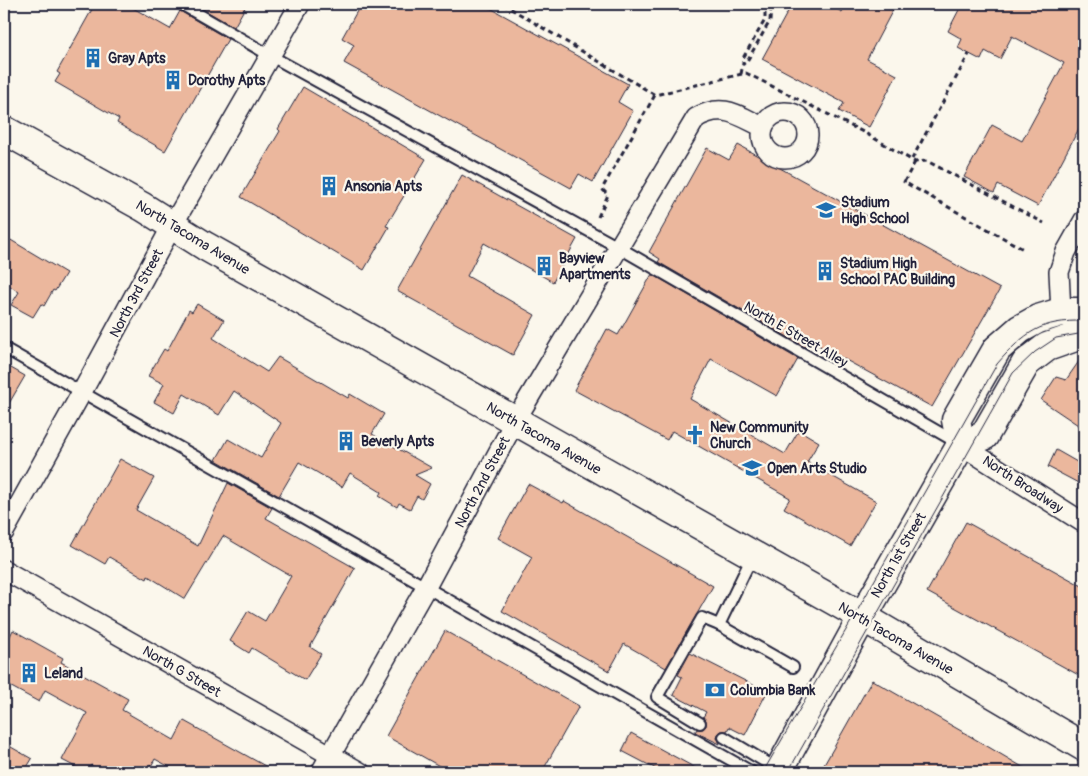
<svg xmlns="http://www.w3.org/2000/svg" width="1088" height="776" font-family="Pangolin,sans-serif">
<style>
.building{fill:#ebb79d;stroke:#22223b}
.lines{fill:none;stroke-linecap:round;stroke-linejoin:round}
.lane-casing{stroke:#22223b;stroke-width:14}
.street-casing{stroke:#22223b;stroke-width:22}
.secondary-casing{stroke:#22223b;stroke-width:31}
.path{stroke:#22223b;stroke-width:3;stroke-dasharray:5 4;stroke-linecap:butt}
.lane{stroke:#fbf7ec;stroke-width:10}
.street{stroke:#fbf7ec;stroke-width:19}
.secondary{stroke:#fbf7ec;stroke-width:28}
.tram{stroke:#22223b;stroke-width:1}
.labels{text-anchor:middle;stroke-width:4.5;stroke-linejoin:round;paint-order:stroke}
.poi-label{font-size:14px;font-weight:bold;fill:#22223b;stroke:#fbf7ec;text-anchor:start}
.street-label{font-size:14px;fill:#22223b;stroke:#fbf7ec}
</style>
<rect width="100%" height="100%" fill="#fbf7ec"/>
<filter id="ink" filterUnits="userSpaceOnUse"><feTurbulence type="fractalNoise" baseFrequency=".02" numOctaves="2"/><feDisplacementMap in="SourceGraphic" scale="10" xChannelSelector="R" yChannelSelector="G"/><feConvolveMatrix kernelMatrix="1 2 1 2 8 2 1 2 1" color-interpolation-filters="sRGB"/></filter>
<g filter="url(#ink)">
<g class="building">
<path d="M95 4H126L170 29 180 11 228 39 165 151 117 123 119 119 55 82 60 74 57 72Z"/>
<path d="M194 4H247L234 27Z"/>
<path d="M361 4H483L628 84 618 102 633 111 593 182 579 174 571 188 344 63 354 45 342 38Z"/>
<path d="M792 4H827L842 12 846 4H896L867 59 897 75 869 127 839 111 844 103 762 59Z"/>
<path d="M962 4H1084V119L1038 206 998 185 994 193 964 177 992 125 1022 141 1064 63 1012 36 1000 59 985 51 981 60 958 48 962 39 948 31Z"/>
<path d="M303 87 426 159 386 226 389 227 364 270 241 197 280 131 278 129Z"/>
<path d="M738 145 1000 289 932 407 809 340 805 347 658 262 660 259 649 252 707 148 729 160Z"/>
<path d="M462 175 577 239 553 282 484 243 467 276 535 315 513 355 397 291Z"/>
<path d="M4 236 66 273 55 291 53 290 44 306 41 304 33 317 11 305 19 292 4 282Z"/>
<path d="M652 274 798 359 777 396 711 359 690 399 785 454 799 430 819 442 807 462 876 501 850 546 784 508 790 498 672 431 667 440 574 390 607 329 618 335Z"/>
<path d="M197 304 224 320 213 338 267 372 278 357 348 398 350 394 384 414 372 434 432 468 415 475 430 484 422 499 417 496 410 509 399 503 397 507 379 496 381 492 350 473 342 487 299 462 279 496 216 460 228 439 261 458 281 423 234 391 219 415 184 394 174 413 154 402 164 384 148 376 164 349 167 351 189 310 192 312Z"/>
<path d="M1084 354V429L1041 400 1056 377 1066 380Z"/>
<path d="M4 364 25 376 4 412Z"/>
<path d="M1056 450 1084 466V486L1048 467Z"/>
<path d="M120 459 154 478 136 510 198 546 228 483 272 508 266 518 355 568 310 647 321 654 305 680 252 648 249 653 230 641 248 611 265 621 291 576 223 536 185 599 148 576 147 579 109 557 105 564 72 545Z"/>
<path d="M528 484 563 503 564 501 713 586 666 668 624 644 609 671 502 611 532 557 498 538Z"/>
<path d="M966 522 1084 587V678L927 592Z"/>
<path d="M13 630 63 658 61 662 128 699 122 710 174 740 184 721 276 772H179L155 759 148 772H104L91 765 88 772H85L62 760 87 713 45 690 39 702 4 683V648Z"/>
<path d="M445 631 579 706 542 772H450L386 736Z"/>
<path d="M690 653 767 692 745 735 729 727 727 731H721L718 734 717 737 720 744 695 732 697 729H703L706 726V720L703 717 706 712 673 695 682 677 678 675Z"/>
<path d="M872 680 963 732 1031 772H820Z"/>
<path d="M631 733 703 772H662L622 751Z"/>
<path d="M4 743 32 759 24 772H4Z"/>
</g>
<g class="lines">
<defs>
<g id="lane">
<path d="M181 4 271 56 618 247 956 442"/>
<path d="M4 348 752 772"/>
<path d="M752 557 719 625 793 667"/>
<path d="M700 723 657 697 702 618 719 625"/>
<path d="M724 737 779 770"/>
</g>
<g id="street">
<circle cx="785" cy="135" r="23"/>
<path d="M1061 312 1059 272 1066 252 1084 220"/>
<path d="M961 445 1084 523"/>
<path d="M4 532 82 392 172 226 300 4"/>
<path d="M4 570 360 772"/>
<path d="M321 772 426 587 515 421 696 118C723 102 739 116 763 127"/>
</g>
<g id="secondary">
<path d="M4 130 143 207 205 246 856 613 1084 747"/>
<path d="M961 445 956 420 997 349 1020 329 1038 319 1061 312H1084"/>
<path d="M778 772 862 618 961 445 984 436 1026 363 1047 347 1084 334"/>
</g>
</defs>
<use href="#lane" class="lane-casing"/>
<use href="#street" class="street-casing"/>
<use href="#secondary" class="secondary-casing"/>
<g class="path">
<path d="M503 4 655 95"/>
<path d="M765 4V20L743 58V64L747 61 770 21 771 4"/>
<path d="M741 74 743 64"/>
<path d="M912 159 969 54"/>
<path d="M915 162 904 182 1023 249"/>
<path d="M598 217 608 195 602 189 655 95 746 73 865 133 915 162 927 161 1044 223"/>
</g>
<use href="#lane" class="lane"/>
<use href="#street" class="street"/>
<use href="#secondary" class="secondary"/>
<g class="tram">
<path d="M763 772 856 613 997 364C1025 332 1041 320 1084 321"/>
<path d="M788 772 1013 373 1035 352 1056 338 1084 333"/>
</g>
</g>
</g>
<defs>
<symbol id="building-bare" viewBox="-9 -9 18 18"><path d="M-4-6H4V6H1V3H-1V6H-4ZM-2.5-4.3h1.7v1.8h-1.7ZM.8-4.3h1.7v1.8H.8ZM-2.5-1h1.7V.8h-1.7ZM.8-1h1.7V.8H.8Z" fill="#1f6fb2" stroke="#fbf7ec" stroke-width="2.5" paint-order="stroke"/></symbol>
<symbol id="school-bare" viewBox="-9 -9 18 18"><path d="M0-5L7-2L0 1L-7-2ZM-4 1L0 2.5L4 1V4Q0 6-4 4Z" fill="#1f6fb2" stroke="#fbf7ec" stroke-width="2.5" paint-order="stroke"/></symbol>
<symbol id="church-bare" viewBox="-9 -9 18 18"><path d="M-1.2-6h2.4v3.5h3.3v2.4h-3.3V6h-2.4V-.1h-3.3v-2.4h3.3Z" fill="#1f6fb2" stroke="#fbf7ec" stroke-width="2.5" paint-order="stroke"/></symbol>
<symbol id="bank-bare" viewBox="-9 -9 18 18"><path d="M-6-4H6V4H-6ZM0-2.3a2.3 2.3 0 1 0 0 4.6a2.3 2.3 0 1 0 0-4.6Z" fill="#1f6fb2" stroke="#fbf7ec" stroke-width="2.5" paint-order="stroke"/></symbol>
</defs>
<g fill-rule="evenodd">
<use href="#building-bare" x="79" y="44" width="28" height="28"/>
<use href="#building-bare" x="159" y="66" width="28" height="28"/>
<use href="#building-bare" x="315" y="172" width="28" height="28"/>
<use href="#school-bare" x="812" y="196" width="28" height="28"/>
<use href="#building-bare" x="530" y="252" width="28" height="28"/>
<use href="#building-bare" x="811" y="257" width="28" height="28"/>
<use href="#church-bare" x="681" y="421" width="28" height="28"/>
<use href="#building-bare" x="332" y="427" width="28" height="28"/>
<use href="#school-bare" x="738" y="454" width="28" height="28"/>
<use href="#building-bare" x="15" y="659" width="28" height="28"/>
<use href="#bank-bare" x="701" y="676" width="28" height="28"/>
</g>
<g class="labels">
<g class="poi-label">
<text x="108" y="63">Gray Apts</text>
<text x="188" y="85">Dorothy Apts</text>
<text x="344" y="191">Ansonia Apts</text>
<text x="841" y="207">Stadium<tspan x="841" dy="16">High School</tspan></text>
<text x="559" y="263">Bayview<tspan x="559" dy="16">Apartments</tspan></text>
<text x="840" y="268">Stadium High<tspan x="840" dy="16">School PAC Building</tspan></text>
<text x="710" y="432">New Community<tspan x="710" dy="16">Church</tspan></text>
<text x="361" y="446">Beverly Apts</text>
<text x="767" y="473">Open Arts Studio</text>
<text x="44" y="678">Leland</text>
<text x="730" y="695">Columbia Bank</text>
</g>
<g class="street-label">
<text transform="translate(193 237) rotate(31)" y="5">North Tacoma Avenue</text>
<text transform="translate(136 293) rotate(-62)" y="5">North 3rd Street</text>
<text transform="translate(796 334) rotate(30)" y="5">North E Street Alley</text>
<text transform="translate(544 438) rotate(30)" y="5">North Tacoma Avenue</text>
<text transform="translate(482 482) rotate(-62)" y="5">North 2nd Street</text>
<text transform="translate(1023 484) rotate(33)" y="5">North Broadway</text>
<text transform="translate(898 555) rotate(-60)" y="5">North 1st Street</text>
<text transform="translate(896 638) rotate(30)" y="5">North Tacoma Avenue</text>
<text transform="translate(182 671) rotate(30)" y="5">North G Street</text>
</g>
</g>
<rect width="1088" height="776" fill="none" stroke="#fbf7ec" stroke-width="20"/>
<rect x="10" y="10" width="1068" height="756" fill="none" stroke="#22223b" stroke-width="2" filter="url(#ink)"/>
</svg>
